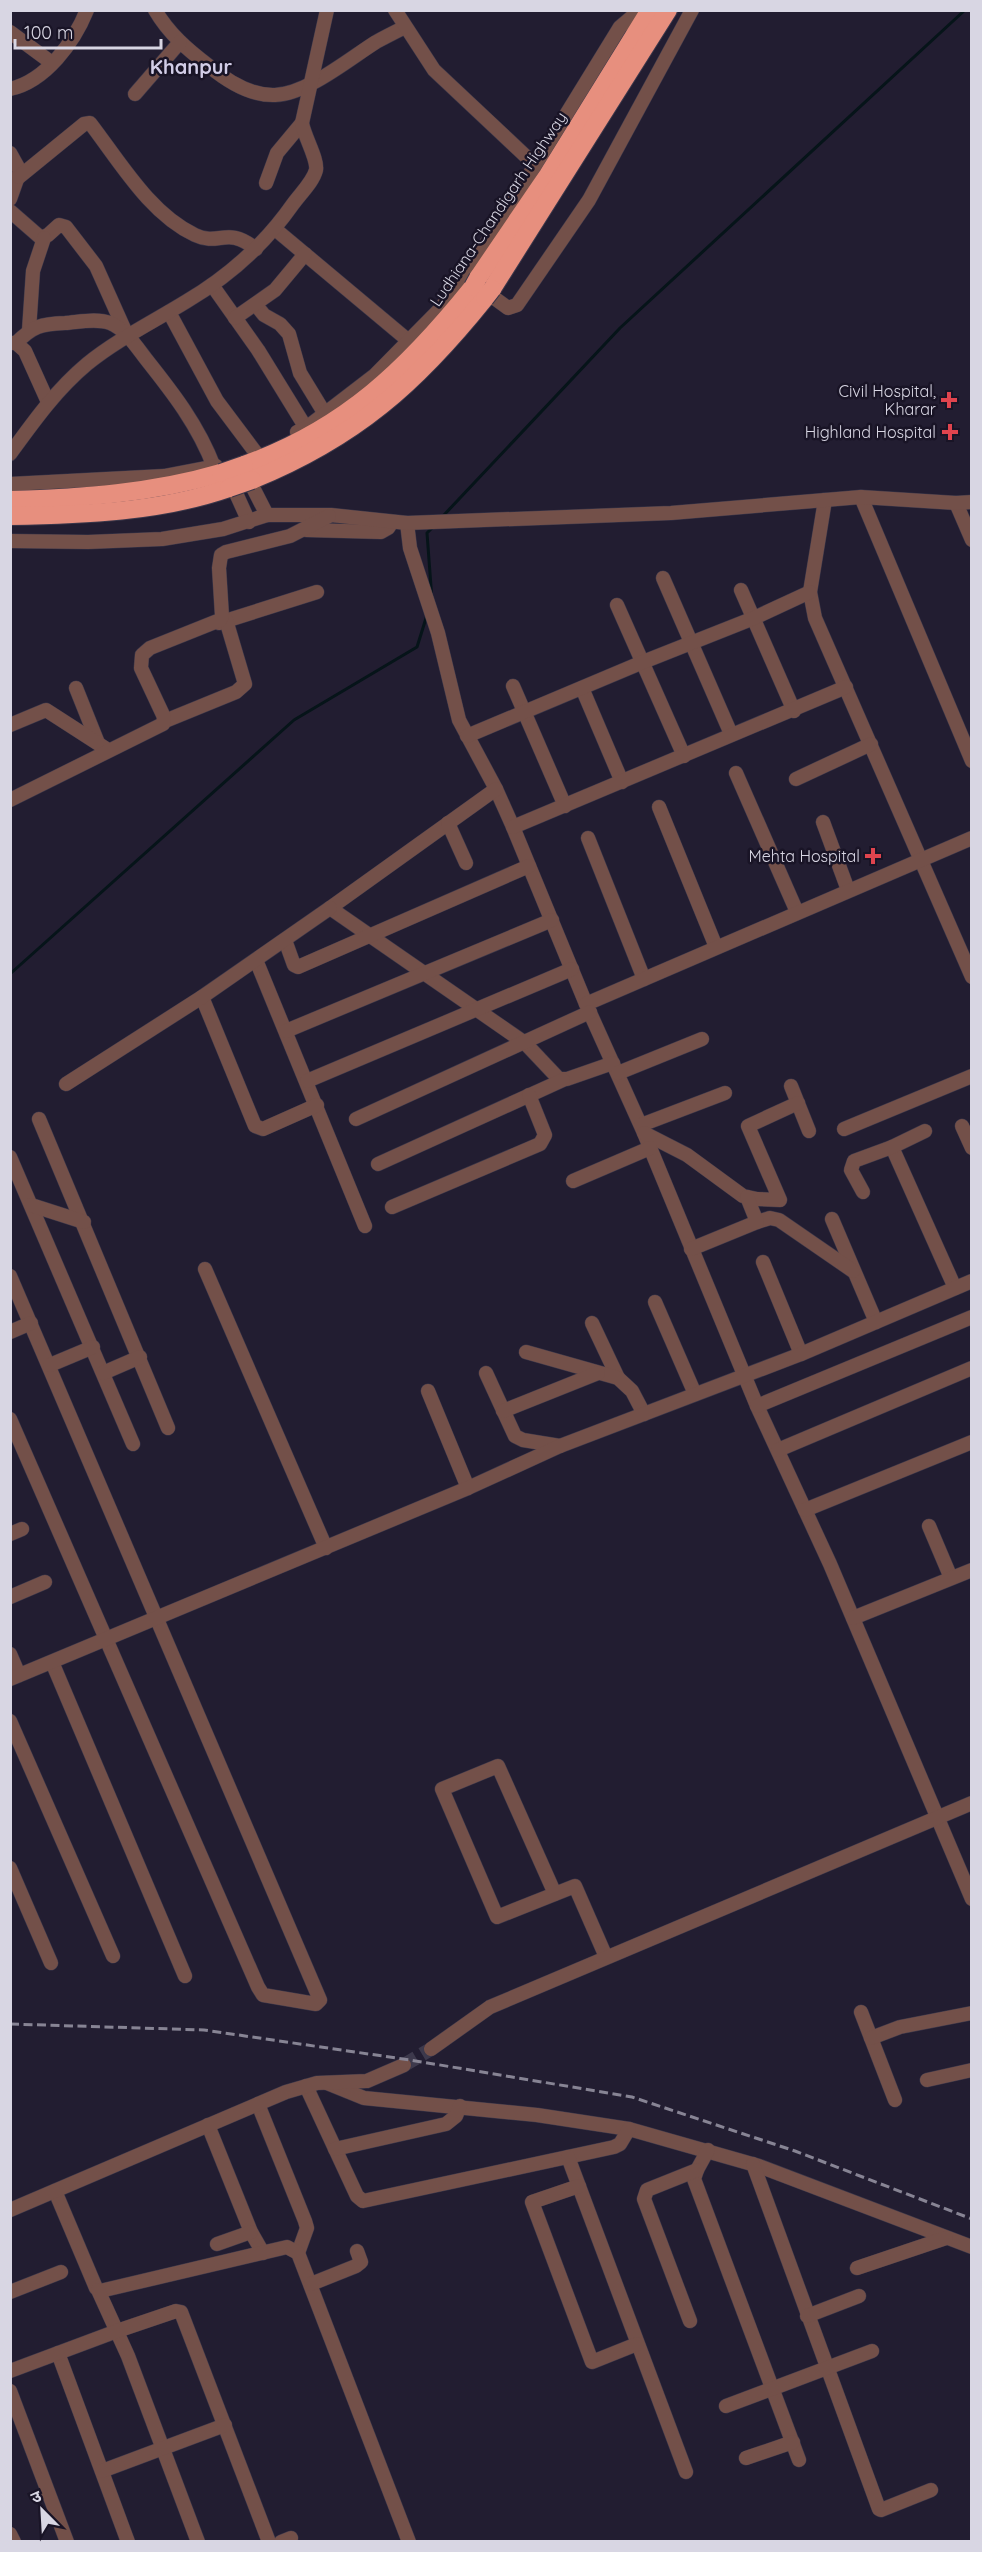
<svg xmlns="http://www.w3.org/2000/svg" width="982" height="2552" font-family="Quicksand,'Noto Sans Devanagari',sans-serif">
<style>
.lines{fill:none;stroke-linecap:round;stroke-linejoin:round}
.stream{stroke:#061419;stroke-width:3}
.minor-tunnel{stroke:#3d394c;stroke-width:14;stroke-dasharray:14 7;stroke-linecap:butt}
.minor-casing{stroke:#3b374a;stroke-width:15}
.highway-casing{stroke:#3b374a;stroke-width:20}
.minor{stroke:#735049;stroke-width:14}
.highway{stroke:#e78f7e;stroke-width:18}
.rail{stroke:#878494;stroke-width:3;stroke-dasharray:9 4.5;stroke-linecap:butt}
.highway-bridge-casing{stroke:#3b374a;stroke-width:20;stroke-linecap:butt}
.highway-bridge{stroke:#e78f7e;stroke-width:18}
.health-dot{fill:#e0444e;stroke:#191426;stroke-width:2}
.labels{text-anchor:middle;stroke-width:5;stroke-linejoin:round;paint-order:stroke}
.street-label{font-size:16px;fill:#d8d6e3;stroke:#191426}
.poi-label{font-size:16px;fill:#d8d6e3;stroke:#191426;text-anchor:end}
.quarter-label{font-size:20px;font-weight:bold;fill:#d2cde7;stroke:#191426}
</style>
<rect width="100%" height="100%" fill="#221d31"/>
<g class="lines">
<g class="stream">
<path d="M443 516 620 328 965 10"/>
<path d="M432 600 427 533 432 528"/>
<path d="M10 974 294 720 417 647 427 615"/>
</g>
<path class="minor-tunnel" d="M404 2065 431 2049"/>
<defs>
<g id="minor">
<path d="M155 10C169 34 188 50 209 66 227 81 250 96 275 95 307 94 349 59 376 42 385 37 395 32 405 27"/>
<path d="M395 10 434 70 534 164"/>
<path d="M10 32 52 63"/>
<path d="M10 89C46 81 74 42 87 10"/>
<path d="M135 94 180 42"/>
<path d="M10 153 20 171 10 199"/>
<path d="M19 177 84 124 90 123C120 162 150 214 195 235 220 247 226 225 256 249"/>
<path d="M266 183 277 153 302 123"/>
<path d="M10 211 41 238 48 235 59 225 66 227 96 266 126 333"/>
<path d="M275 229 410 342"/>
<path d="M212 285 258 350 306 428"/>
<path d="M482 289 508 308 517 305 589 200 692 10"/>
<path d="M256 305 264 315 280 324 289 334 300 373 325 414"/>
<path d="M169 312 217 401 256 453"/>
<path d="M235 318 275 290 305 254"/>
<path d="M29 330 33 271 44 238"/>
<path d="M10 343H16L25 351 48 402"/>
<path d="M16 343C33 326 41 324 65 323 79 322 97 318 110 323 125 329 136 346 146 359 173 393 198 425 214 467"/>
<path d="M297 432 306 428 375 375 441 308 494 232 620 27 640 10"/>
<path d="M10 454C34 421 56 390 87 364 118 339 153 322 187 301 229 276 265 244 293 204 300 194 313 182 316 170 318 159 304 136 302 123L327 10"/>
<path d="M246 474 267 515"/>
<path d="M230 480 249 522"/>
<path d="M10 484 164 476 216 466"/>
<path d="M861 497 972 761"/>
<path d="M825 500 810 592 815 618 972 977"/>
<path d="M956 503 972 540"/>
<path d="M407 523 410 548 438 633 459 720 496 789 513 827 586 1004 644 1133 757 1406 830 1564 972 1899"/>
<path d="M306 530 381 532 388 528 392 522"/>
<path d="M10 541 88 542 162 539 223 529 267 515H331L407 523 671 513 861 497 956 503 972 502"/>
<path d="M663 578 731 734"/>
<path d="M741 590 794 711"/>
<path d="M617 605 684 756"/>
<path d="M219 623 317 592"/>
<path d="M513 686 565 806"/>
<path d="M76 688 98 743"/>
<path d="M582 688 622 782"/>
<path d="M165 721 236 692 245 684 226 620"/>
<path d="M10 725 46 710 108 750"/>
<path d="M467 736 643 662 754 618 810 592"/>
<path d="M736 773 797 912"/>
<path d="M796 779 871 744"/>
<path d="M496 789 330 908 525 1043 559 1079H567L613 1063"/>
<path d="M10 800 163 724 164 717 141 668 142 655 150 648 220 620 222 616 219 568 221 555 226 552 290 536 329 516"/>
<path d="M659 807 716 947"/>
<path d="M823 822 848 890"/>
<path d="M448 823 466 863"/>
<path d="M513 827 846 687"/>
<path d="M588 838 644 979"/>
<path d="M285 940 294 965 298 967 529 866"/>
<path d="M256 960 365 1226"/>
<path d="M202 997 255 1126 263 1129 317 1105"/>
<path d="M586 1004 972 838"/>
<path d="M286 1031 552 920"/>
<path d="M618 1073 702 1039"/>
<path d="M307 1081 572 969"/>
<path d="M66 1084 202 997 330 908"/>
<path d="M791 1086 809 1131"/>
<path d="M39 1119 168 1428"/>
<path d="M356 1119 590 1012"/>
<path d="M641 1125 725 1093"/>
<path d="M962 1126 972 1148"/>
<path d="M844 1129 972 1076"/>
<path d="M644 1133 687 1155 743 1196 757 1199 780 1200 748 1126 798 1103"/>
<path d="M892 1147 955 1288"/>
<path d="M10 1157 133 1444"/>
<path d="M378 1164 563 1080"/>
<path d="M573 1181 650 1148"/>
<path d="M863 1192 851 1170 854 1161 892 1147 925 1131"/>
<path d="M31 1205 84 1222"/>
<path d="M392 1207 540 1144 545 1135 529 1095"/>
<path d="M832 1219 876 1322"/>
<path d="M757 1222 770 1218 779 1220 853 1271"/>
<path d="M691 1249 757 1222 747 1197"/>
<path d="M763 1262 801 1354"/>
<path d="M205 1269 326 1548"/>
<path d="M10 1276 320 2000 316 2004 263 1995 258 1987 10 1419"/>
<path d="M655 1302 695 1394"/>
<path d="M592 1323 618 1378"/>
<path d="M10 1332 31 1323"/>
<path d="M526 1352 618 1378 632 1391 644 1414"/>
<path d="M50 1365 93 1347"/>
<path d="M103 1373 140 1357"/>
<path d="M486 1373 515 1436 523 1440 560 1446"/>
<path d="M428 1391 468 1488"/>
<path d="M757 1406 972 1317"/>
<path d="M503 1411 598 1373"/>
<path d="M778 1450 972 1368"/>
<path d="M805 1510 972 1442"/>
<path d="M929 1526 951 1578"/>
<path d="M10 1534 22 1529"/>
<path d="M10 1597 45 1582"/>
<path d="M853 1618 972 1570"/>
<path d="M10 1654 19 1675"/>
<path d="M52 1662 185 1976"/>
<path d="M10 1679 468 1488 560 1446 801 1354 972 1281"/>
<path d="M10 1721 113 1956"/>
<path d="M10 1868 51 1963"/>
<path d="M555 1894 498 1766 442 1789 497 1917 575 1886 606 1957"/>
<path d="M861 2012 895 2100"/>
<path d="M871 2038 900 2027 972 2013"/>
<path d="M431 2049 490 2007 972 1803"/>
<path d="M927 2080 972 2070"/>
<path d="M327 2083 364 2098 537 2115 629 2129 759 2166 972 2247"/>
<path d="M306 2086 357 2196 363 2201 614 2147 620 2144 629 2129"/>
<path d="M258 2104 305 2221 307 2228 298 2253"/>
<path d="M208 2125 251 2232 263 2253"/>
<path d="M335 2149 446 2124 456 2116 460 2106"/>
<path d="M708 2150 697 2170 694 2179 799 2460"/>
<path d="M568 2157 686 2472"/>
<path d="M753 2164 879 2509 881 2510 931 2490"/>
<path d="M579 2186 532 2202 592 2362 637 2344"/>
<path d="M55 2191 96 2288 100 2291 287 2247 298 2253 409 2542"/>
<path d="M10 2210 286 2092 317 2083 367 2081 404 2065"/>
<path d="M217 2244 251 2232"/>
<path d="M857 2268 946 2238"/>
<path d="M311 2284 356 2266 361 2262 357 2251"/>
<path d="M98 2290 128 2356 198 2542"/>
<path d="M10 2292 61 2272"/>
<path d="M807 2316 859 2296"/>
<path d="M690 2321 644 2199 647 2190 697 2170"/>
<path d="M58 2353 128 2542"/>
<path d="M10 2371 117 2331 176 2311 181 2312 269 2542"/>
<path d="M10 2391 67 2542"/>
<path d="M726 2406 872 2351"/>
<path d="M746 2458 793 2442"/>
<path d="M102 2471 225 2425"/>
<path d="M10 2534 14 2542"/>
<path d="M281 2542 291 2538"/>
</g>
<g id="highway">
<path d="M478 278 548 175 650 10"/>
<path d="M492 289 668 10"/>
<path d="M244 465C345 429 407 369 473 287"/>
<path d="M252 480C355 438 416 384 485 298"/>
<path d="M10 500C82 498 153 493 221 473"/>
<path d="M10 516C83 515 160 512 229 488"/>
</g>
</defs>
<use href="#minor" class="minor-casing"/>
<use href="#highway" class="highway-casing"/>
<use href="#minor" class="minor"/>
<use href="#highway" class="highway"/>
<path class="rail" d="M10 2024 204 2030 410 2060 632 2097 795 2151 972 2219"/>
<defs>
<g id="highway-bridge">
<path d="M473 287 478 278"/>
<path d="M485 298 492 289"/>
<path d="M221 473 244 465"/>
<path d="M229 488 252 480"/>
</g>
</defs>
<use href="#highway-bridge" class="highway-bridge-casing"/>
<use href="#highway-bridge" class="highway-bridge"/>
</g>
<g class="health-dot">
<path d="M946 391h6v6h6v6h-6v6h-6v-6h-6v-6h6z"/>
<path d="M947 423h6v6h6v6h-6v6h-6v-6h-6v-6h6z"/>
<path d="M870 847h6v6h6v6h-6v6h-6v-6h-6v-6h6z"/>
</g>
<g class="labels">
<g class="street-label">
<text transform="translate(498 209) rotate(-56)" y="6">Ludhiana-Chandigarh Highway</text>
</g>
<g class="poi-label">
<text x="936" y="397">Civil Hospital,<tspan x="936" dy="18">Kharar</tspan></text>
<text x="936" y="438">Highland Hospital</text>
<text x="860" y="862">Mehta Hospital</text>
</g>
<g class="quarter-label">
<text x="191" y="74">Khanpur</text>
</g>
</g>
<rect width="982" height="2552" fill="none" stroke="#d8d6e3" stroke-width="24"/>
<g transform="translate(42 2510) rotate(336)" stroke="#191426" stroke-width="4.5" paint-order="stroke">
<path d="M0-4.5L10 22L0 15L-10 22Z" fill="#d8d6e3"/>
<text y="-9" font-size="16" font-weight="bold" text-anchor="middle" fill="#d8d6e3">उ</text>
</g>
<path d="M15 39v9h146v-9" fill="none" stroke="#d8d6e3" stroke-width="3"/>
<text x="24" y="39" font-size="18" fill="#d8d6e3" stroke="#191426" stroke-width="4.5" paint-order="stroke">100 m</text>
</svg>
